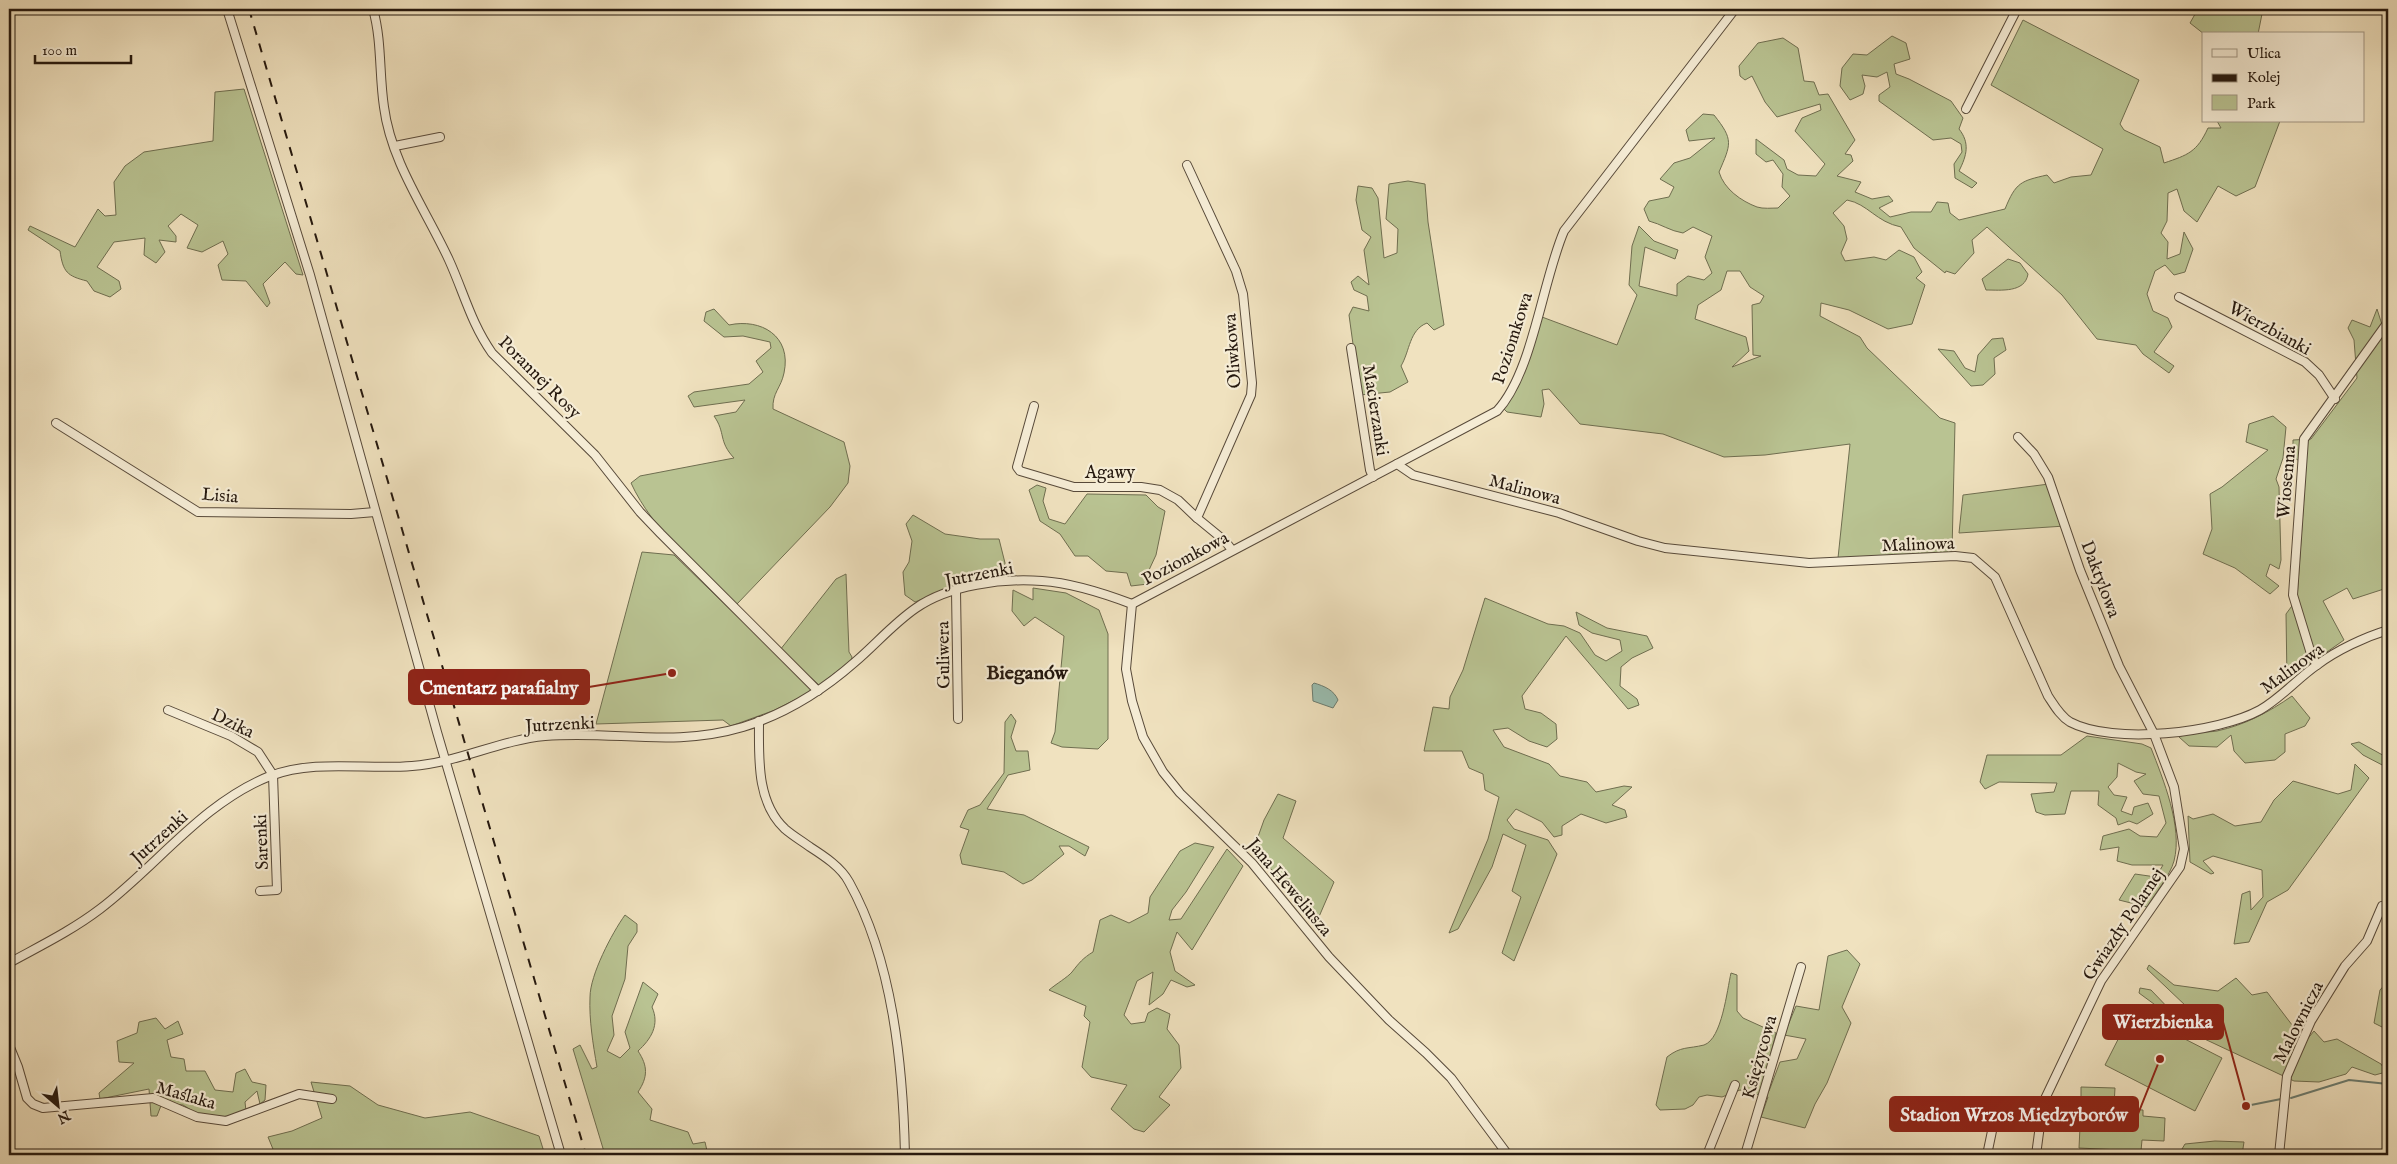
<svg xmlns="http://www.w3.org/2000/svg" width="2397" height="1164" font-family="'IM FELL English',serif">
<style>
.green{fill:#b9c392;stroke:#6f6e50;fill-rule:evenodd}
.water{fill:#9abeb1;stroke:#6b7c70}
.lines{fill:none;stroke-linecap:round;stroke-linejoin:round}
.stream{stroke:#6b7c70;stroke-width:2}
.minor-casing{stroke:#584a3a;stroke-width:10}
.minor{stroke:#f5ecd5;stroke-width:8}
.rail{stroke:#25180e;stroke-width:2;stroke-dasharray:9 9;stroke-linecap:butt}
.labels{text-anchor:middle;stroke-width:4.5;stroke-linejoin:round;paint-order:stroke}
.street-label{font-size:18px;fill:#25180e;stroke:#f5ecd5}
.quarter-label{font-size:20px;font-weight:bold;fill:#25180e;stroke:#f5ecd5}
.leader{fill:none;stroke:#8f2418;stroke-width:2}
.callout-dot{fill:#8f2418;stroke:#f5ecd5;stroke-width:2}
.callout{fill:#8f2418;stroke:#8f2418;stroke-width:2}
.callout-label{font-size:19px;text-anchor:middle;font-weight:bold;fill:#fff}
</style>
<rect width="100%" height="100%" fill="#f0e2bf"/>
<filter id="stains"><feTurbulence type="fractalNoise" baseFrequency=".004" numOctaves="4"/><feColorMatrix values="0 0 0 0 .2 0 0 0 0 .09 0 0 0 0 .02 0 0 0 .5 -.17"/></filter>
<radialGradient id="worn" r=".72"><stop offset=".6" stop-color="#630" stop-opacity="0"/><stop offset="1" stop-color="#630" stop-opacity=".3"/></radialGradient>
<g class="green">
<path d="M2198 9H2263L2258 34H2204L2190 23Z"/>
<path d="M2023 20 2139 80 2120 124 2124 130 2160 147 2164 163C2188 155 2197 152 2208 128H2221L2217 121H2280L2255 187 2236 196 2218 186 2197 222 2184 211 2177 189 2168 193 2167 221 2161 233 2168 242 2167 259 2180 254 2184 232 2193 249 2185 272 2174 275 2165 265 2155 271 2147 294 2153 311 2168 318 2172 327 2154 352 2174 366 2169 373 2143 354 2136 345 2097 339 2062 295 1987 227 1972 240 1974 253 1955 274 1946 271 1945 273 1914 248 1901 227C1876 222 1868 204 1847 200L1833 213 1844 226 1847 239 1841 253 1845 261 1874 257 1886 260 1899 250 1914 257 1922 272 1916 278 1925 285 1912 324 1888 329 1849 310 1821 303 1820 316 1860 337 1867 348 1940 418 1955 423 1952 552 1838 558 1850 444 1765 455 1724 457 1663 434 1580 424 1549 389 1542 390 1544 404 1541 417 1507 412 1504 409 1518 387 1542 317 1617 345 1637 295 1629 285 1632 246 1639 226 1654 241 1678 250 1675 259 1645 247 1639 286 1677 296V284L1688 276 1704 280 1712 273 1705 257 1712 236 1693 227 1683 233C1670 231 1661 224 1649 221L1644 209 1649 201 1669 197 1674 187 1660 179 1674 163 1690 158 1715 138 1689 141 1686 130 1703 114 1714 115C1734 140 1731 144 1719 172 1724 189 1741 201 1757 207 1763 209 1772 208 1778 208L1790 196 1782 187 1783 174 1773 160 1766 162 1756 154V139L1784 160 1787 169 1798 175 1816 176 1825 164 1795 131 1802 118 1821 110 1820 104 1777 117 1765 102 1752 76 1745 80 1740 76 1739 66 1758 43 1783 38 1798 48 1804 81 1814 82 1819 95 1828 94 1855 140 1845 154 1851 155 1853 161 1837 176 1861 182 1855 192 1872 199 1889 196 1893 201 1879 208 1890 217 1911 212H1931L1937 202 1948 203 1950 213 1959 220 2005 209C2016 182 2021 181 2047 175L2054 183 2071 177 2091 175 2103 149 1991 85ZM1727 271H1740L1750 287 1764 296 1760 303 1752 305 1753 355 1761 356 1732 367 1749 351 1746 337 1695 319 1698 305 1721 290Z"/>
<path d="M1892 36 1906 43 1910 59 1894 64 1896 74 1909 79 1951 101 1963 118 1959 129C1970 143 1967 155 1959 171L1977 183 1972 188 1955 178 1954 164 1962 152 1961 144 1951 138 1933 140 1879 101V95L1890 87 1887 72 1877 77 1862 75 1865 86 1863 94 1850 100 1840 86 1842 68 1853 54 1867 55Z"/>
<path d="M244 89 303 275 296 274 285 262 263 284 270 303 267 307 246 281 222 280 218 265 228 254 223 241 202 252 187 248 198 225 181 214 168 226 176 236V242L159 240 165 252 156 263 144 255 145 238 114 242 97 267 119 281 121 289 110 297 94 291 87 281C67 276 63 272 60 251L28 230 30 226 75 247 98 209 105 216 116 215 114 182 125 166 144 152 213 141 215 92Z"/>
<path d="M1408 181 1425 184 1428 222 1444 325 1434 330 1427 323C1409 330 1410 351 1401 366L1408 382 1390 392 1360 395 1349 315 1353 307 1369 311 1367 296 1354 290 1351 282 1358 276 1369 285 1364 250 1371 237 1362 230 1356 200 1358 186 1372 188 1378 198 1384 258 1397 253 1398 229 1386 219 1389 184Z"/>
<path d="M2008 259 2020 263 2028 274C2025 293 2001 290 1986 290L1982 279Z"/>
<path d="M714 309 729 325C761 318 792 336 784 373 781 388 772 393 773 409L844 442 850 466 848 483 830 507 737 604H734C698 567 653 531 631 483L640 476 734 458C718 441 726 433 714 416L736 412 745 400 694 407 688 396 694 392 749 384 763 372 756 361 771 348 770 342 743 336 724 337 704 321 706 312Z"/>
<path d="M2377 309 2385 334 2388 332 2387 588 2353 599 2347 588 2323 601 2344 640 2287 680 2286 614 2297 599 2306 465 2293 457V440L2311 439 2357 378 2354 340 2348 328 2352 320 2370 327Z"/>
<path d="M2003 338 2006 350 1994 358 1995 374 1983 385 1971 386 1938 349 1954 351 1965 368 1975 372 1978 355 1992 339Z"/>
<path d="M2273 416 2286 427 2283 458 2276 479 2279 487 2281 560 2279 569 2270 564 2266 576 2279 586 2270 594 2235 568 2203 554 2212 529 2210 494 2222 487 2268 450 2246 442 2249 424Z"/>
<path d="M2049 484 2065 526 1959 533 1963 495Z"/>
<path d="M1037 485 1046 488 1043 501 1049 519 1065 524 1087 494 1146 495 1158 507 1165 511 1156 555 1149 570 1148 584 1131 586 1127 573 1106 571 1088 556H1075L1060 534 1040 521 1029 490Z"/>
<path d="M913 515 945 534 980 539H999L1005 563 1003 578 957 585 915 602 905 595 903 572 909 562 912 541 906 524Z"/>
<path d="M642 552 674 555 812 689 810 692 775 710 731 726 723 720 596 724Z"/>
<path d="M846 574 849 652 852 657 851 661 819 685 780 650 836 579Z"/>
<path d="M1033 588 1066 593 1099 610 1108 634V739L1098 749 1062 747 1051 743 1055 732 1064 636 1035 617 1024 626 1012 611 1013 590 1033 600Z"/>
<path d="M1485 598 1548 624 1564 626 1580 633 1595 655 1606 661 1622 651 1620 640 1592 633 1579 625 1576 612 1607 628 1647 636 1653 648 1632 658 1621 667 1620 686 1637 699 1639 705 1628 709 1566 636 1522 696 1525 709 1541 713 1556 724 1557 739 1547 747 1529 741 1508 728 1493 730 1504 747 1549 764 1560 776 1587 782 1596 792 1624 786 1632 787 1612 805 1625 810 1627 817 1606 823 1581 814 1562 826V835L1554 837 1542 822 1516 809 1507 820 1514 829 1548 840 1557 854 1514 961 1502 953 1521 897 1512 891 1526 845 1503 834 1492 867 1458 929 1449 933 1488 839 1499 797 1485 790 1483 774 1469 768 1462 751H1424L1433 707 1449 709 1450 697 1463 670Z"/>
<path d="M2292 696 2310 718 2305 726 2285 734V752L2275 760 2245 763 2234 751 2231 735 2217 747 2189 746 2179 737C2191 731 2204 733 2217 731 2245 725 2269 712 2292 696Z"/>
<path d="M1011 714 1016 721 1011 737 1016 751H1028L1030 770 1008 775 987 809 1024 815 1089 847 1085 856 1069 846H1059L1064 854 1032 880 1023 884 1004 872 962 864 960 855 969 830 960 827 968 810 980 805 1004 773 1005 722Z"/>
<path d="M2087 736 2142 744 2151 748C2163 779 2183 827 2174 861 2170 876 2155 893 2147 907L2119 900 2135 874 2156 877 2163 865H2132L2117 861 2119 847 2100 850 2103 836 2129 829 2140 836 2157 837 2166 823 2159 796 2143 794 2134 781 2146 774 2136 772 2118 763 2117 777 2108 787 2114 795 2127 797 2121 811 2132 815 2134 807 2148 803 2153 814 2137 824 2129 821 2118 825 2116 818 2098 805 2099 791H2071L2065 814 2045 815 2036 812 2031 794 2054 792 2057 783 1999 782 1985 789 1980 782 1987 755H2061Z"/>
<path d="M2359 742 2388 758V768L2363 755 2351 744Z"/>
<path d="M2355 764 2369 778 2288 890 2267 902 2249 942 2234 944 2242 894 2250 891 2251 910 2263 897 2262 870 2213 856 2203 861 2214 873 2211 874 2190 862 2188 816 2193 819 2213 814 2235 826 2261 822 2274 800 2293 781 2338 794 2351 790Z"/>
<path d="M1278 794 1296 801 1283 838 1334 882 1318 919 1275 874 1254 848 1264 820Z"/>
<path d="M1195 843 1214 847 1186 892 1172 910 1169 920 1181 919 1227 849 1243 866 1192 950 1177 932 1170 952 1175 971 1195 985 1187 987 1171 980 1163 994 1149 1005 1153 972 1137 981 1124 1015 1131 1024 1145 1022 1148 1013 1157 1008 1170 1014 1167 1029 1179 1045 1181 1068 1159 1097 1170 1105 1144 1132 1134 1129 1111 1109 1127 1085 1091 1077 1082 1067 1090 1022 1084 1016 1086 1006 1049 990C1056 984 1068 977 1072 972 1079 963 1083 958 1093 952L1100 920 1111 915 1129 923 1148 913 1150 897 1180 851Z"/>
<path d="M625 915 637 924V932L628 946 625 979 612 1016 614 1035 607 1051 620 1058 630 1048 625 1032 643 982 658 994 652 1007C660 1025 651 1039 638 1051 648 1066 648 1077 638 1092L652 1109 650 1120 688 1132 693 1144 705 1142 708 1155H605L573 1049 580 1045 592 1069 597 1067C593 1044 589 1020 590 997 590 975 612 933 625 915Z"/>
<path d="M1847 950 1860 964 1842 1007 1851 1023 1827 1083 1815 1104 1805 1128 1761 1117 1768 1097 1740 1090 1722 1097 1707 1095 1699 1097 1693 1105 1685 1109 1660 1110 1656 1105 1667 1057C1681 1046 1688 1049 1704 1045 1722 1039 1727 990 1731 973L1737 975V1011L1743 1018 1776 1033 1762 1089 1769 1091 1780 1062 1797 1059 1806 1039 1784 1035 1796 1006 1819 1010 1828 956Z"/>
<path d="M2149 965 2174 985 2218 991 2236 978 2252 995 2267 992 2305 1042 2314 1031 2324 1042 2337 1039 2381 1064 2386 1072 2375 1075 2352 1067 2346 1074 2319 1082 2294 1081 2196 1035 2139 993 2140 988 2151 990 2173 1013 2187 1007 2147 969Z"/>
<path d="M2388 981V1030L2374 1023 2380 990Z"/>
<path d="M2132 1012 2222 1058 2195 1111 2105 1065Z"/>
<path d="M156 1018 165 1029 178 1021 183 1034 167 1040 171 1057 184 1059 186 1071H205L215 1090 233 1092 236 1073 245 1069 252 1082 266 1085 265 1100 260 1104 257 1091 245 1102 246 1111 228 1118H204L183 1105 162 1103 157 1116H151L149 1089 100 1099 99 1093 134 1063 119 1062 117 1041 137 1033 139 1022Z"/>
<path d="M311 1082 350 1086 378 1105 425 1118 470 1112 539 1136 545 1155 275 1154 268 1137 292 1131 322 1118Z"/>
<path d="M2081 1087 2115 1088 2114 1105 2081 1104Z"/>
<path d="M2081 1106 2143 1110V1116L2165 1118 2164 1141 2142 1140 2141 1151 2079 1148Z"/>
<path d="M2215 1141 2244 1142 2242 1155 2179 1154 2185 1144Z"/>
</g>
<path class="water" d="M1314 683C1324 686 1334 690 1338 700L1333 708 1313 701 1312 685Z"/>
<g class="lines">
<g class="stream">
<path d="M2291 1098 2349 1080 2388 1084"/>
<path d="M2246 1106 2281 1099"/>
</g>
<defs>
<g id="minor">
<path d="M227 9 310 275 437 732 561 1155"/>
<path d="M373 9C382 41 379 74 384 107 391 162 426 210 449 260 464 293 471 323 492 353L595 455 640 512 661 534 818 691"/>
<path d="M1966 109 2017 9"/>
<path d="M395 146 440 137"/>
<path d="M1187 165 1236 271 1243 294 1252 383 1251 395 1197 518 1225 541 1232 550"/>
<path d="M2179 297 2305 362 2319 375 2335 399"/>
<path d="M1351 348 1370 470 1373 477"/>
<path d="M1034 406 1017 467 1020 471 1074 487H1141L1160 490 1178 500 1197 518"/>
<path d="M56 423 198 512 351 514 375 512"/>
<path d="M2018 437 2034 454 2048 477 2080 570 2119 666 2154 734 2174 787 2184 849 2180 867 2101 981 2043 1103 2036 1155"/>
<path d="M1397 464 1413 475 1559 513 1638 541 1665 548 1809 563 1955 556 1973 558 1995 577 2048 696C2054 705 2060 716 2070 722 2113 745 2218 733 2260 710 2281 698 2297 679 2317 665 2337 650 2365 637 2388 630"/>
<path d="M956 591 958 719"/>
<path d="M1132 604 1497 411C1533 372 1542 282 1564 231L1735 9"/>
<path d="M1132 604 1126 669 1132 701 1143 737 1163 772 1180 793 1252 863 1329 957 1389 1020 1426 1053 1451 1078 1508 1155"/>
<path d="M2317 665 2312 657 2293 595 2304 439 2385 326 2388 325"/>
<path d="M168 710 231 736 258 752 273 775 277 890 260 891"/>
<path d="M759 721C759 757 756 802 785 829 793 836 802 841 810 847 824 856 841 867 849 882 893 961 903 1066 905 1155"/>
<path d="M9 963C40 946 71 931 100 909 157 866 202 803 270 776 316 759 365 770 412 766 457 763 500 740 545 736 615 730 672 748 743 727 785 714 822 691 855 662 875 645 894 623 916 608 949 585 1002 578 1042 581 1072 583 1103 593 1132 604"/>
<path d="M9 1045 18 1067 27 1098 33 1104 43 1108 153 1098 197 1117 226 1121 299 1094 332 1099"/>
<path d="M1707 1155 1735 1085"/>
<path d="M1745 1155 1801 967"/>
<path d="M1987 1155 1992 1131"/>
<path d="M2279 1155 2287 1076 2311 1021 2345 966 2367 941 2382 906"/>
</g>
</defs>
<use href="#minor" class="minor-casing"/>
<use href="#minor" class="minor"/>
<path class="rail" d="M249 9 586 1155"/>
</g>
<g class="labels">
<g class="street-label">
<text transform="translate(2270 328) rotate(29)" y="6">Wierzbianki</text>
<text transform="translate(1512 338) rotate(-72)" y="6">Poziomkowa</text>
<text transform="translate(1232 351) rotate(-94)" y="6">Oliwkowa</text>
<text transform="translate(540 377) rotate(45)" y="6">Porannej Rosy</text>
<text transform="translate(1376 410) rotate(81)" y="6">Macierzanki</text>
<text x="1110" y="478">Agawy</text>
<text transform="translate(2286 482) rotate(-85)" y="6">Wiosenna</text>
<text transform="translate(1525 489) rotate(15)" y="6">Malinowa</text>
<text transform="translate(220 495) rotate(5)" y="6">Lisia</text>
<text transform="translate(1918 544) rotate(-2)" y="6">Malinowa</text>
<text transform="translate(1185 558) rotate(-28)" y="6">Poziomkowa</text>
<text transform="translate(979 574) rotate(-11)" y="6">Jutrzenki</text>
<text transform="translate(2101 579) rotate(69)" y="6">Daktylowa</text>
<text transform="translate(943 655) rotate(-91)" y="6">Guliwera</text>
<text transform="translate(2292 668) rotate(-36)" y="6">Malinowa</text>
<text transform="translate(233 723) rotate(26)" y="6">Dzika</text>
<text transform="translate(560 724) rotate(-3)" y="6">Jutrzenki</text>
<text transform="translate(159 837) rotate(-42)" y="6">Jutrzenki</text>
<text transform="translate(261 842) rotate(-92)" y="6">Sarenki</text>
<text transform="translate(1290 887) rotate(50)" y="6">Jana Heweliusza</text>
<text transform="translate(2123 924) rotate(-56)" y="6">Gwiazdy Polarnej</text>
<text transform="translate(2298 1022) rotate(-63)" y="6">Malownicza</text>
<text transform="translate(1759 1057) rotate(-74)" y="6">Księżycowa</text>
<text transform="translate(186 1095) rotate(16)" y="6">Maślaka</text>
</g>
<g class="quarter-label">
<text x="1027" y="679">Bieganów</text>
</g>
</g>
<path class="leader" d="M672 673L589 687M2246 1106L2223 1022M2160 1059L2138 1114"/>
<g class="callout-dot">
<circle cx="672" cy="673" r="5"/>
<circle cx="2246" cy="1106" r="5"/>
<circle cx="2160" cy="1059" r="5"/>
</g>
<g class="callout">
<rect x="409" y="670" width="180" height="34" rx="5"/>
<rect x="2103" y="1005" width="120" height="34" rx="5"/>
<rect x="1890" y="1097" width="248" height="34" rx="5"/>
</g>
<g class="callout-label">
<text x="499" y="694">Cmentarz parafialny</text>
<text x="2163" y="1028">Wierzbienka</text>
<text x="2014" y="1121">Stadion Wrzos Międzyborów</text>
</g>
<rect width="2397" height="1164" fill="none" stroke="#f0e2bf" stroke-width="30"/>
<rect x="10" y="10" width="2377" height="1144" fill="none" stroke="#25180e" stroke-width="2.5"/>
<rect x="15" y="15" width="2367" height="1134" fill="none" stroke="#25180e"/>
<rect x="2202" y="32" width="162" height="90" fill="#f5ecd5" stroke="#a29785"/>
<rect x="2212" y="49" width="25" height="8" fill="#f5ecd5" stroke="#a29785"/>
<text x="2247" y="58" font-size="15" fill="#25180e">Ulica</text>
<rect x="2212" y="74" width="25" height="8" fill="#25180e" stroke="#a29785"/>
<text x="2247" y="82" font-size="15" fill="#25180e">Kolej</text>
<rect x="2212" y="95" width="25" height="15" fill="#b9c392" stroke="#a29785"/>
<text x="2247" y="108" font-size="15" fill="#25180e">Park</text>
<g transform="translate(58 1106) rotate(152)" stroke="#f5ecd5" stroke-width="4" paint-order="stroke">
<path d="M0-4L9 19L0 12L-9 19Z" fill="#25180e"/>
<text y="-8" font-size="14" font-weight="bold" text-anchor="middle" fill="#25180e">N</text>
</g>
<path d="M35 55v8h96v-8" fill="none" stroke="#25180e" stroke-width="2.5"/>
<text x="42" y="55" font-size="15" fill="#25180e" stroke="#f5ecd5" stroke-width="4" paint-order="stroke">100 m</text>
<rect width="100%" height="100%" filter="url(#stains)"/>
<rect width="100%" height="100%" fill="url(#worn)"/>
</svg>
